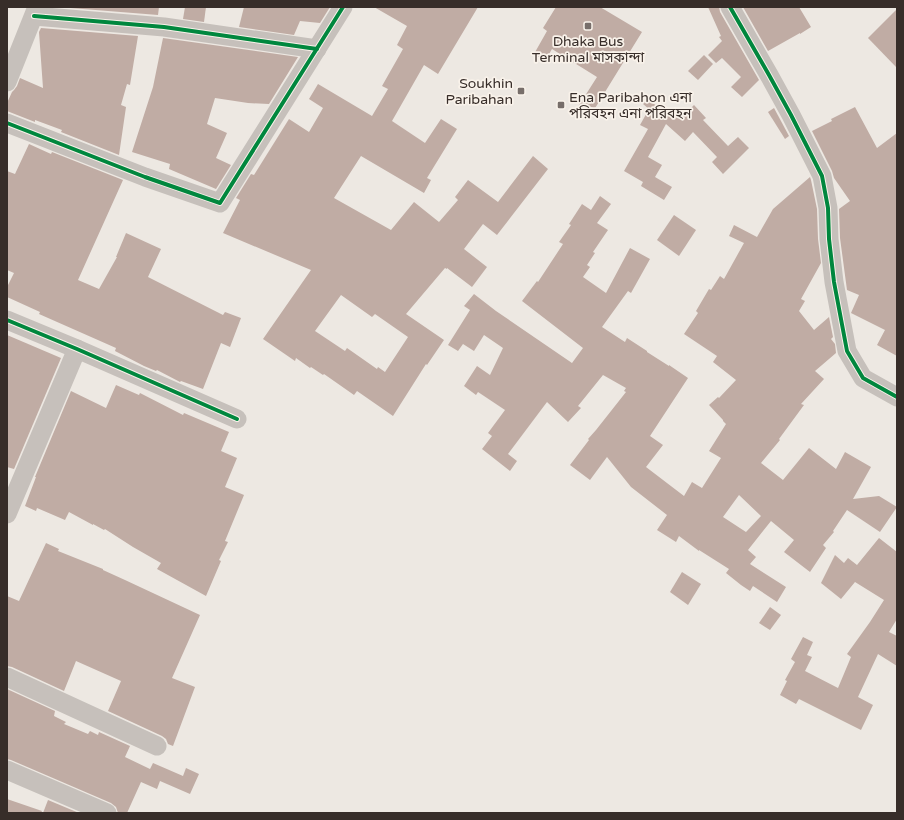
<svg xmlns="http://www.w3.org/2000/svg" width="904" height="820" font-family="'Varela Round','Noto Sans Bengali',sans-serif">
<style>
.building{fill:#c0aca4;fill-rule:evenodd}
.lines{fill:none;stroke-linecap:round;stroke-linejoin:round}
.minor{stroke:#c6c0bb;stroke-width:19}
.cycleway-casing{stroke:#f9f2ea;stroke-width:6}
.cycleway{stroke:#00873e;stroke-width:4}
.poi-dot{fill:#776e6a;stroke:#f9f2ea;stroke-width:1.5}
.labels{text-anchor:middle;stroke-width:3.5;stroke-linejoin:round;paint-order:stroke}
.poi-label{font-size:14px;fill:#372d29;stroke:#f9f2ea}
</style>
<rect width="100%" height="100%" fill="#ede8e2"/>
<g class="building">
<path d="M58 7H159L158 15Z"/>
<path d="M185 7H206L204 22 183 19Z"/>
<path d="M244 7H330L320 23 300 21 294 35 239 27Z"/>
<path d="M374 7H478L438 74 424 65 392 121 425 143 441 119 457 129 427 178 431 180 424 193 361 156 334 198 391 230 414 202 439 222 458 200 455 197 468 180 498 202 533 156 548 169 497 235 483 224 464 249 487 267 472 287 447 268V269L445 268 406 314 444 340 427 365 426 364 393 416 357 391 354 395 324 374 323 375 311 367 310 368 296 358 295 361 263 339 311 270 223 233 240 200 236 198 251 174 254 175 289 119 309 132 323 108 309 99 318 84 372 116 388 89 382 86 403 49 397 45 407 26ZM341 295 372 317 375 314 408 337 385 372 378 367 377 369 347 348 345 351 315 331Z"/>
<path d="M556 7H600L642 32 589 118 576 110 597 77 552 49 545 61 534 54 547 31 543 28Z"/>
<path d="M708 7H719L720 12 759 80 742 97 731 87 741 77 722 58 716 63 708 55 722 41 719 37 721 36Z"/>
<path d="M743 7H799L811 27 800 34V33L768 51Z"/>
<path d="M897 9V68L868 38Z"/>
<path d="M41 28 138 36 130 85 127 84 121 105 126 107 119 155 61 132 62 130 35 120V122L7 111V103L12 92 14 90 17 86 20 78 43 88 39 32Z"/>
<path d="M163 38 298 57 269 104 248 103 215 98 207 124 227 133 216 158 231 165 216 189 169 169 170 164 132 152 153 87Z"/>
<path d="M704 55 713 64 698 80 688 71Z"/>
<path d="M647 100 680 119 694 105 706 118 703 120 728 146 738 137 749 148 723 174 712 162 717 157 693 132 685 141 666 124 648 157 662 165 655 177 672 187 664 200 641 186 643 182 624 171 648 129 640 125 649 109 643 104Z"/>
<path d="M855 107 877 148 897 133V356L877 345 885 330 851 313 859 295 847 290 840 238 839 209 850 201 834 178 832 171 812 131 832 121 831 119Z"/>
<path d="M774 108 789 136 785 139 768 112Z"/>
<path d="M29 144 51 154 52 152 123 180 78 280 99 289 117 257H116L126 233 161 249 148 277 223 315 225 312 241 318 230 347 221 343 203 389 181 381 180 382 157 370 156 371 144 366 115 351 116 348 39 314 40 312 7 297V287L14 273 7 270V171L15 174Z"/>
<path d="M810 177 811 180 817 209 818 239 821 263 801 299 805 301 799 311 814 330 829 317 833 337 831 339 835 344 836 353 815 371 824 379 801 404 804 405 779 439 780 440 761 463 783 480 809 448 836 469 845 452 871 467 853 499 879 496 897 507 880 532 847 510 833 531 834 532 823 545 826 548 810 572 784 552 794 540 771 521 748 550 756 557 750 564 786 587 777 602 753 586 750 591 741 585 726 573 729 569 699 550V551L679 536 676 542 657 530 667 515 631 487 607 457 590 480 570 465 589 440 588 439 596 430 626 392 624 391 626 388 603 375 578 406 581 408 568 422 547 402 508 454 517 461 510 471 482 449 492 436 488 433 505 410 478 392 476 395 464 386 477 366 490 375 503 348 484 335 474 351 463 344 458 351 448 345 470 310 464 306 474 294 496 311 572 363 583 348 522 301 537 281 538 282 563 244 559 242 571 225 569 224 582 204 591 210 600 196 611 204 597 223 608 230 593 252 595 253 587 265 590 267 583 277 606 293 630 248 650 259 631 293 628 291 602 327 625 342 627 338 647 351V352L669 366V365L688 378 650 436 663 445 646 467 684 496 692 482 702 488 721 458 709 451 726 424 723 421V420L709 405 718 397 719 398 736 380 713 362 717 356 684 334 698 313 696 311 709 289 711 290 720 276 724 279 744 243 729 236 734 225 757 237 773 209ZM739 495 761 516 746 532 723 517Z"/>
<path d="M674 215 696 230 679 256 657 240Z"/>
<path d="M7 335 61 358 14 469 7 467Z"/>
<path d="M116 385 139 395 140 393 183 415 184 413 229 432 221 451 237 458 225 487 244 495 225 541 228 542 219 560 221 561 206 596 157 569 161 563 133 547 105 529 104 530 93 524V525L69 512 65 520 37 508 36 511 25 506 36 477H35L71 391 106 408Z"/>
<path d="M879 538 897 552V619L889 632 897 636V666L878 654 858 697 873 705 861 730 799 699 796 704 780 695 787 681 785 680 795 662 791 659 803 637 813 642 807 655 812 657 805 671 838 688 851 657 847 654 870 622 884 600 855 582 841 599 821 583 835 555 844 563 848 558 857 565Z"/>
<path d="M46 543 59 549 58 551 103 569V570L125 580 200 615 172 678 195 687 173 746 168 744 166 739 162 736 108 711 121 681 76 661 64 691 12 667 7 666V596L19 601Z"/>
<path d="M682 572 701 584 688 605 670 592Z"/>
<path d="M770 607 781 615 770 630 759 623Z"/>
<path d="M7 689 55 711 54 716 66 722 64 724 88 734 90 731 98 735 99 732 130 746 125 757 150 769 153 763 183 776 186 768 199 774 190 794 160 781 157 789 141 782 127 813H118L116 807 111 803 11 760 7 759Z"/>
<path d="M7 799 42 811 41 813H7Z"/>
<path d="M48 800 79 813H43Z"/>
</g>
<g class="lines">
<g class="minor">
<path d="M730 7 769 75 791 115 822 176 828 208 829 239 834 282 847 351 863 378 897 397"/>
<path d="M34 16 164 27 317 49"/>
<path d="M7 82 37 7"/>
<path d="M7 123 145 177 220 203 343 7"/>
<path d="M7 320 77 349 237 419"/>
<path d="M7 514 77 349"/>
<path d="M7 677 157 746"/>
<path d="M7 770 107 813"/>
</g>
<defs>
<g id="cycleway">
<path d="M730 7 769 75 791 115 822 176 828 208 829 239 834 282 847 351 863 378 897 397"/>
<path d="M34 16 164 27 317 49"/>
<path d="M7 123 145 177 220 203 343 7"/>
<path d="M7 320 77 349 237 419"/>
</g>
</defs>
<use href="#cycleway" class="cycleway-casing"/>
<use href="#cycleway" class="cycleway"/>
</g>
<g class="poi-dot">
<rect x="584" y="22" width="8" height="8" rx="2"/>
<rect x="517" y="87" width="8" height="8" rx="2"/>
<rect x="557" y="101" width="8" height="8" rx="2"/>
</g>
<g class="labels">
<g class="poi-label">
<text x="588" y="46">Dhaka Bus<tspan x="588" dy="16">Terminal মাসকান্দা</tspan></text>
<text x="513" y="88" text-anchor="end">Soukhin<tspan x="513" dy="16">Paribahan</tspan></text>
<text x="569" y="102" text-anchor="start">Ena Paribahon এনা<tspan x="569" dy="16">পরিবহন এনা পরিবহন</tspan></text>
</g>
</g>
<rect width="904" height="820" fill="none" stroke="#372d29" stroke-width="16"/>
</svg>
